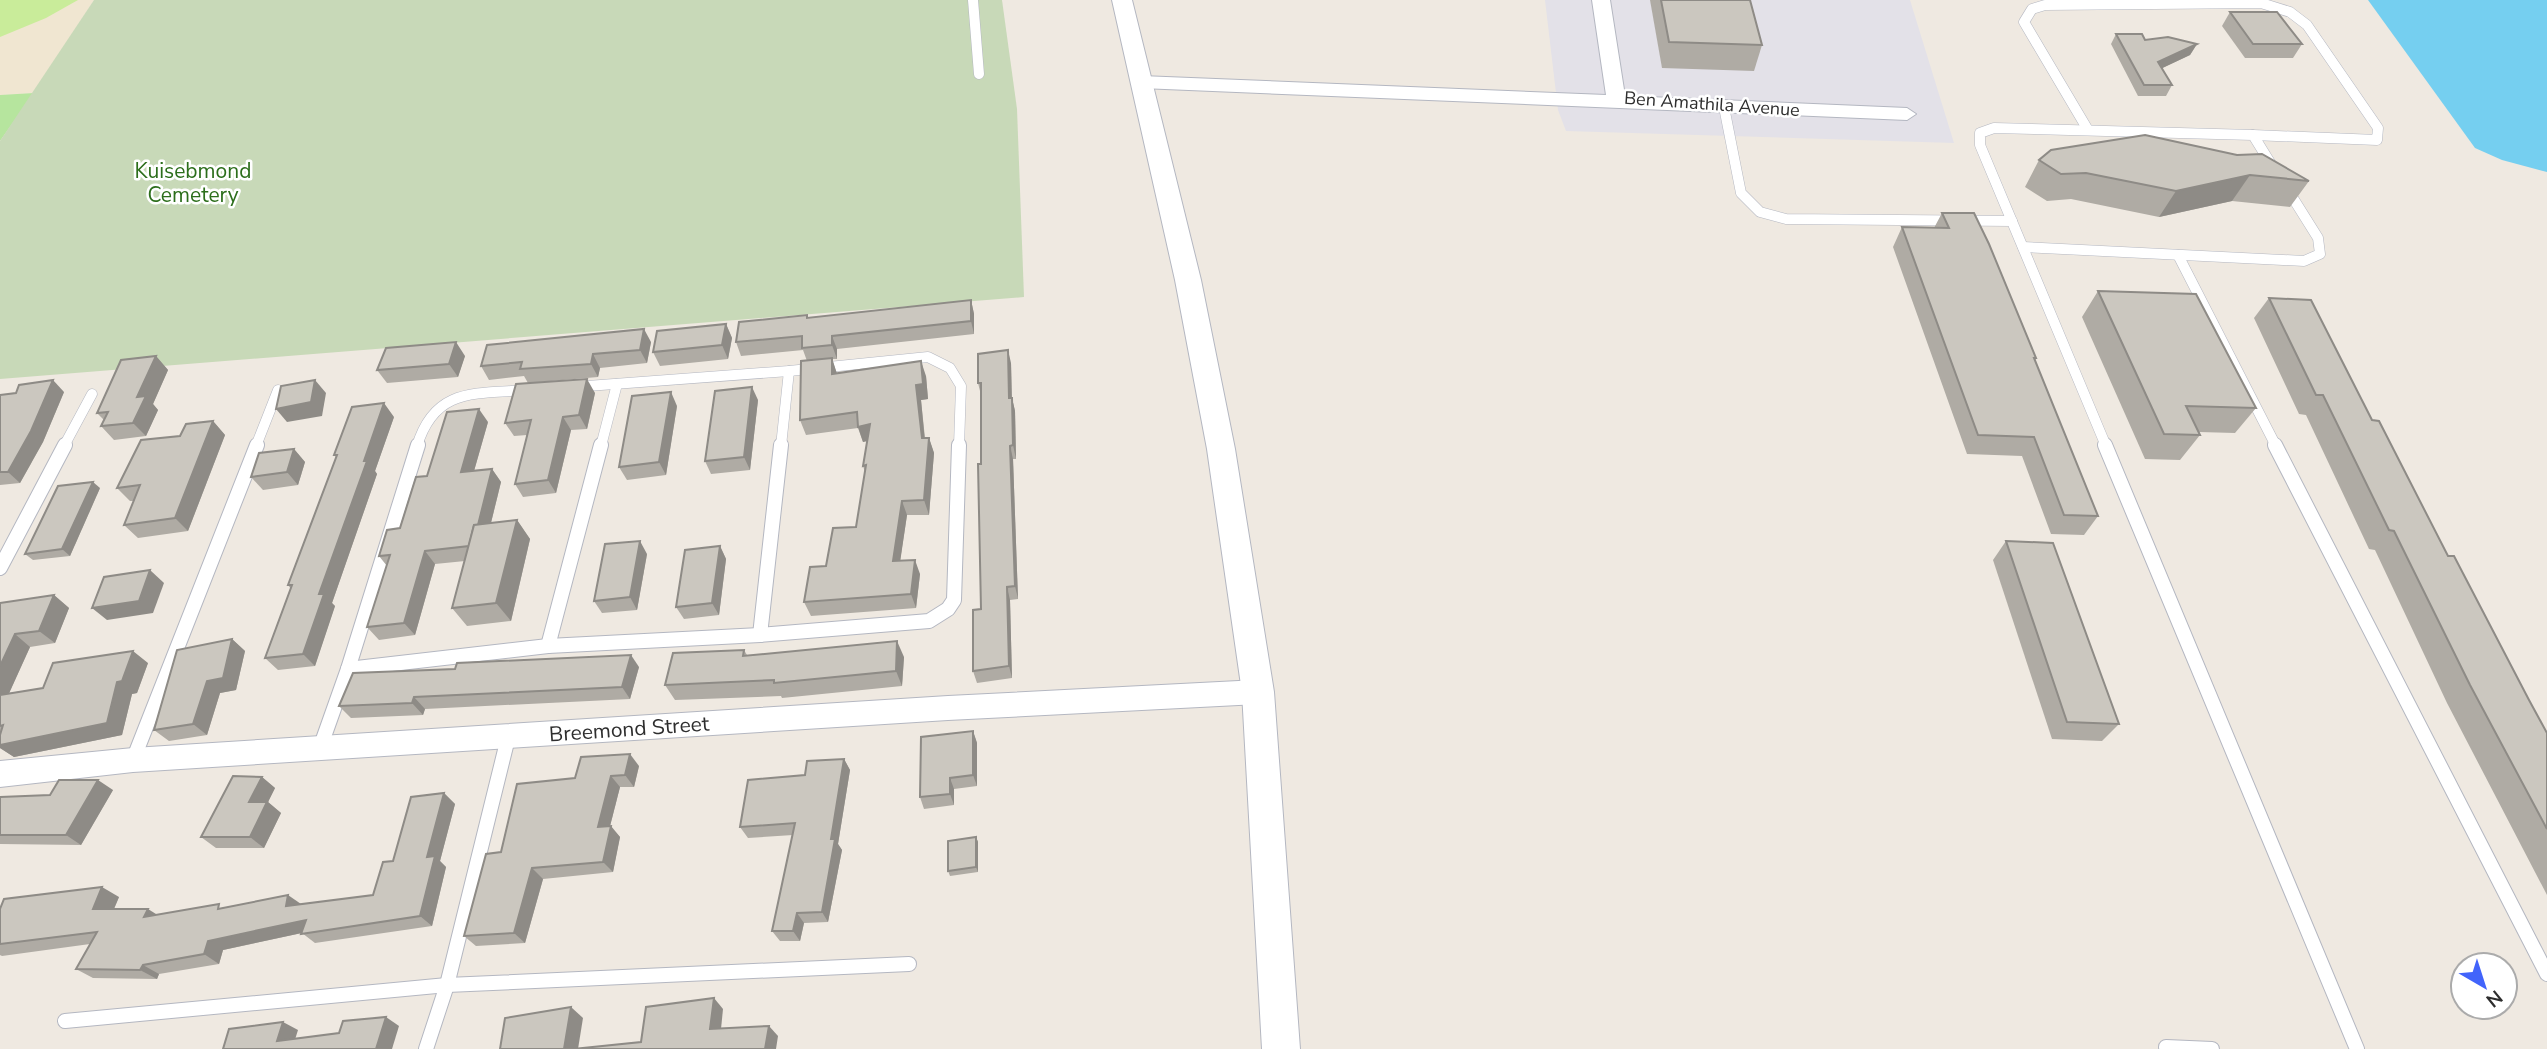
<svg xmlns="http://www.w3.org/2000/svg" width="2547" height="1049" font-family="'Nunito Sans',sans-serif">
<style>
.industrial{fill:#e3e1e8}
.education{fill:#f0e6d1}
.green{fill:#b6e59e}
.cemetery{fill:#c8d9b8}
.pitch{fill:#c9ec9a}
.water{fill:#75cff0}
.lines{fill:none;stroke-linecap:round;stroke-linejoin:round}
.service-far1-casing{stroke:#b4b7c1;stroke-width:11}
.service-casing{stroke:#b4b7c1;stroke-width:16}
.minor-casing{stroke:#b4b7c1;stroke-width:2}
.tertiary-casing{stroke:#b4b7c1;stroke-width:2}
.service-far1{stroke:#fff;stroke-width:10}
.service{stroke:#fff;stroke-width:14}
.minor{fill:#fff;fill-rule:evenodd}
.tertiary{fill:#fff;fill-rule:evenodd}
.wall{fill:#afaba4}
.shaded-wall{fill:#8e8b86}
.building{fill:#cbc7bf;stroke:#8e8b86;stroke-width:2}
.labels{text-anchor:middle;stroke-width:5;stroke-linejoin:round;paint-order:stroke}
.far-street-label{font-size:18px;fill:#2e2e2e;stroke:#fff}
.park-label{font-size:21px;fill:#2c6e1b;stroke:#fff}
.street-label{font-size:21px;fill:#2e2e2e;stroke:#fff}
</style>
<rect width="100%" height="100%" fill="#efe9e1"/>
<path class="industrial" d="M1545 0H1910L1954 143 1566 131 1558 110Z"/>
<path class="education" d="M0 0H94L34 93 0 95Z"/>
<path class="green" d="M34 93 0 141V95Z"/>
<path class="cemetery" d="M94 0H1002L1017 109 1024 297 0 379V141Z"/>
<path class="pitch" d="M0 0H78L46 18 0 37Z"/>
<path class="water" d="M2368 0H2547V172L2502 160 2475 148Z"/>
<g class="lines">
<defs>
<g id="service-far1">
<path d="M973 0 979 74"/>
<path d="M1724 107 1741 193 1760 212 1786 219 2012 221"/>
<path d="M2088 130 2024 22 2032 9 2045 5 2261 3 2290 12 2307 25 2378 128 2377 140 2253 135"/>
<path d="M2023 247 2304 261 2320 254 2318 238 2286 187"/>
<path d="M2178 255 2276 446"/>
<path d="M574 387 789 371 928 357 950 368 961 386 959 446"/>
<path d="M64 446 92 394"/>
<path d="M256 446 278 390"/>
<path d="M417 446C435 387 475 394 528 390"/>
<path d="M601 446 617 384"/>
<path d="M781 446 789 371"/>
<path d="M2106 446 1980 145V133L1994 128 2253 135 2274 169"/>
</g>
<g id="service">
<path d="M2105 445 2357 1049"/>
<path d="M2275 445 2547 974"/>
<path d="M0 568 65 445"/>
<path d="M760 635 781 445"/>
<path d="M548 646 601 445"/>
<path d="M348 669 548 646 760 635 929 621 948 609 954 600 959 445"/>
<path d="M320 748 348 669 418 445"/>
<path d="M133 760 257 445"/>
<path d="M65 1021 447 985 909 964"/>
<path d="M2166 1047 2212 1049"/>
<path d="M426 1049 447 985 508 738"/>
</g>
<g id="minor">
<path d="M1592 0H1610L1625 96 1907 108 1916 114 1907 120 1141 88 1132 82 1141 76 1606 95Z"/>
<path d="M1258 680 1267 684 1271 692 1267 700 1258 704 948 720 133 772 0 787V761L133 748 948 696Z"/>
</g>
<path id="tertiary" d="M1112 0H1132L1201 280 1235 449 1274 692 1300 1049H1262L1242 692 1207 449 1175 280Z"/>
</defs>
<use href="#service-far1" class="service-far1-casing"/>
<use href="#service" class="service-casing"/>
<use href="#minor" class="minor-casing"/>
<use href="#tertiary" class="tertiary-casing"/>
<use href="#service-far1" class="service-far1"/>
<use href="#service" class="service"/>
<use href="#minor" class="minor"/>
<use href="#tertiary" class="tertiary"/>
</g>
<g class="wall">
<path d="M1650 0H1750L1762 45 1754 71 1662 68Z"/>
<path d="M2230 12 2302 44 2293 58H2245L2222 26Z"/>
<path d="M2116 34 2145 40 2197 44 2190 55 2162 68 2172 85 2166 96H2138L2111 44Z"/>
<path d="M2145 135 2309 181 2290 207 2232 201 2159 217 2071 199 2047 201 2025 187 2039 160Z"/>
<path d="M1942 213 2036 358 2035 361 2098 516 2084 535 2051 534 2022 456 1967 454 1893 247 1902 227 1934 228Z"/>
<path d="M2098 291 2256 408 2235 433 2199 432 2200 435 2180 460 2145 459 2082 317Z"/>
<path d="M2269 298 2372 420 2547 733V895L2447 703 2375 550 2369 549 2306 415 2299 414 2254 318Z"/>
<path d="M971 300 974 314V334L837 349V359H832L837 374 926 376 928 399 921 400 925 438H929L934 453 929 515H907L900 561 920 574 916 608 811 616 804 602 826 566 856 527 865 472 863 466 867 441 863 442 858 428 806 435 800 420 807 361 803 350 741 356 736 342 807 315 808 318Z"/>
<path d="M726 324 732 338 728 359 660 366 653 352Z"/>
<path d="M651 342 647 363 600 368 598 377 528 383 524 376 489 380 481 366Z"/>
<path d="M156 356 168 370 153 404 158 410 146 436 114 440 101 426 104 420 97 413Z"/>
<path d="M465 356 458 377 387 383 377 370Z"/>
<path d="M1011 363 1012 398 1015 411 1016 459H1013L1018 599 1010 600 1012 678 977 683 973 671 981 609V395L978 383Z"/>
<path d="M64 392 43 442 20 483 0 485V395Z"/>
<path d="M595 393 587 429 571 430 556 493 523 497 515 484 527 435 514 436 505 423Z"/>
<path d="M758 400 750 470 711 474 705 461Z"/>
<path d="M677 406 666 475 627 480 619 467Z"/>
<path d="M394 417 375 471 377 474 332 603 335 606 315 666 278 670 265 658 291 589 288 585 336 457 334 455Z"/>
<path d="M213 421 225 435 188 531 138 538 124 525 134 501H130L117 488 180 436Z"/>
<path d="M488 422 474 471 492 469 501 482 491 523 517 520 530 539 511 621 467 626 452 608 465 561 435 564 415 635 379 640 367 627 387 566 379 556 400 528 427 476Z"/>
<path d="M294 449 305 462 298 485 263 490 251 477Z"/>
<path d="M100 488 70 556 33 560 25 554Z"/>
<path d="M2006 541 2119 724 2102 741 2052 739 1993 560Z"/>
<path d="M720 546 726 559 719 615 684 619 676 607Z"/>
<path d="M647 554 637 610 602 613 594 601Z"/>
<path d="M54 595 69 608 55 643 30 647 9 693 43 688 148 663 137 693 132 694 122 735 14 757 0 748V603Z"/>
<path d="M232 639 245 651 236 690 220 693 207 735 169 741 154 730Z"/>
<path d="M744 650 747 655 904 657 902 686 782 698 781 696 675 700 665 685Z"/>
<path d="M639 667 630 699 425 709 423 715 351 718 339 706Z"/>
<path d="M973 731 977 743V786L954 789V805L924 809 920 797Z"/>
<path d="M844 759 850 770 838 844 842 850 828 922 804 923 800 941H780L772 931 793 835 748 838 740 827Z"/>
<path d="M639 766 634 787H620L610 826 620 837 613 872 543 879 525 943 476 946 464 936 501 852 575 778Z"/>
<path d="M262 777 275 788 268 802 281 813 264 848H216L201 837Z"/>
<path d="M113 790 81 845 0 844V797L50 795Z"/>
<path d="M444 793 455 804 440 861 446 867 432 926 315 943 302 933 223 950 219 964 159 974 157 979 93 978 76 969 90 944 2 956 0 955V909L119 897 114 909 157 915 224 908 300 904 373 895 393 861Z"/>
<path d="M976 837 978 842V872L950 876 948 871Z"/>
</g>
<g class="shaded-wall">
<path d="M2197 44 2190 55 2152 73 2158 62Z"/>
<path d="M2250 175 2232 201 2159 217 2176 191Z"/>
<path d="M971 300 974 314V334L971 321Z"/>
<path d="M726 324 732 338 728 359 722 345Z"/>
<path d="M644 329 651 342 647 363 640 350Z"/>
<path d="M832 336 837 349V359L832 345Z"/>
<path d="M456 342 465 356 458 377 449 364Z"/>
<path d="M1008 350 1011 363 1012 411 1009 398Z"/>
<path d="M593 354 600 368 598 377 591 364Z"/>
<path d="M156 356 168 370 153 404 158 410 146 436 133 423 137 397Z"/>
<path d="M832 358 837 374H832Z"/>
<path d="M921 361 926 376 928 399 921 400 926 453 922 438 916 385Z"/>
<path d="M587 379 595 393 587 429 579 415Z"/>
<path d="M53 380 64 392 43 442 20 483 8 472Z"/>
<path d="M315 380 326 393 322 416 287 422 276 409Z"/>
<path d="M752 387 758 400 750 470 744 457Z"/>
<path d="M671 392 677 406 666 475 659 462Z"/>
<path d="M1012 398 1015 411 1016 459 1013 445Z"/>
<path d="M384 403 394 417 375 471 377 474 332 603 335 606 315 666 303 654 319 594Z"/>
<path d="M479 409 488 422 470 485 461 472Z"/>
<path d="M563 417 571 430 556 493 548 480Z"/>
<path d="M213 421 225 435 188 531 175 518Z"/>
<path d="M870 424 875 439 863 442 858 427Z"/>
<path d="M929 438 934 453 929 515 924 500Z"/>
<path d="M1010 446 1013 459 1018 599 1015 586Z"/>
<path d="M294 449 305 462 298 485 287 472Z"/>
<path d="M492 469 501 482 482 559 472 546Z"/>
<path d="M93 482 100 488 70 556 62 549Z"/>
<path d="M902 501 907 515 898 576 893 561Z"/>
<path d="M517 520 530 539 511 621 496 603Z"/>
<path d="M640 541 647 554 637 610 630 597Z"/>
<path d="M720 546 726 559 719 615 712 603Z"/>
<path d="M425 551 435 564 415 635 404 623Z"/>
<path d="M915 560 920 574 916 608 911 594Z"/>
<path d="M150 570 164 583 153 613 107 620 92 608Z"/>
<path d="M1007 587 1010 600 1012 678 1009 666Z"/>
<path d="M54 595 69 608 55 643 39 631Z"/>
<path d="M15 634 30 647 2 709 0 708V666Z"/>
<path d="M232 639 245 651 236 690 220 693 207 735 193 724 207 681Z"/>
<path d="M897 641 904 657 902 686 896 671Z"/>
<path d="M133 651 148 663 137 693 132 694 122 735 14 757 0 748V745L117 682Z"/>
<path d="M631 655 639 667 630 699 622 687Z"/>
<path d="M414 697 425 709 423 715 412 703Z"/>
<path d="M973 731 977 743V786L973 775Z"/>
<path d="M630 754 639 766 634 787 625 775Z"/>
<path d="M844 759 850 770 838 844 842 850 828 922 822 912 831 839Z"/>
<path d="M611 776 620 787 607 838 598 827Z"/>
<path d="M262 777 275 788 268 802 281 813 264 848 250 837 249 802Z"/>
<path d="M950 778 954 789V805L950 794Z"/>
<path d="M98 780 113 790 81 845 66 835Z"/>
<path d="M444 793 455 804 440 861 446 867 432 926 420 916 427 857Z"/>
<path d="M611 826 620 837 613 872 603 862Z"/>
<path d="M976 837 978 842V872L976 867Z"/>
<path d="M532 868 543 879 525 943 514 933Z"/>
<path d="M102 887 119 897 110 918 93 909Z"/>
<path d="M288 895 301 904 286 906Z"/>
<path d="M148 909 164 919 144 917Z"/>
<path d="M797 913 804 923 800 941 793 931Z"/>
<path d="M306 920 320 929 223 950 219 964 204 954 208 941Z"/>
<path d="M143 965 159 974 157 979 140 970Z"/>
<path d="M714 998 723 1009 720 1039 710 1029Z"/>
<path d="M571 1007 583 1018 578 1049H564Z"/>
<path d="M386 1017 399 1026 392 1049H376Z"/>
<path d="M283 1022 298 1030 292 1049 277 1041Z"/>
<path d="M769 1026 778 1036 776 1049H765Z"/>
</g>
<g class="building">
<path d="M1661 0H1750L1762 45 1669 42Z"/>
<path d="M2230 12H2277L2302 44H2253Z"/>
<path d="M2116 34H2142L2145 40 2168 37 2197 44 2158 62 2172 85H2144Z"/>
<path d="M2145 135 2237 155 2262 154 2309 181 2250 175 2176 191 2086 173 2061 174 2039 160 2051 150Z"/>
<path d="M1942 213H1974L1989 244 2036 358H2034L2098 516 2064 515 2034 437 1978 435 1902 227 1949 228Z"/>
<path d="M2098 291 2196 294 2256 408 2186 406 2200 435 2164 434Z"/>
<path d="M2269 298 2311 300 2372 420 2379 421 2448 556H2454L2529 700 2547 733V829L2470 685 2394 531 2389 530 2323 395H2316Z"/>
<path d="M971 300V321L832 336V345L802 348V336L736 342 739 322 807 315V318Z"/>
<path d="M726 324 722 345 653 352 657 331Z"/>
<path d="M644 329 640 350 593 354 591 364 520 369 522 362 481 366 487 345Z"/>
<path d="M456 342 449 364 377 370 386 348Z"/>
<path d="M1008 350 1009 398H1012L1013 445 1010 446 1015 586 1007 587 1009 666 973 671V610L981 609 978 464H981V383H978V354Z"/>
<path d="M156 356 137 397 146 396 133 423 101 426 108 412 97 413 121 360Z"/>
<path d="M832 358V374L921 361 923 384 916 385 922 438H929L924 500 902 501 893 561 915 560 911 594 804 602 810 567 826 566 833 528 856 527 866 465 863 466 870 424 858 427 857 412 800 420 801 361Z"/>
<path d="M587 379 579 415 563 417 548 480 515 484 531 420 505 423 516 384Z"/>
<path d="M53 380 31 431 8 472H0V395L16 393 19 385Z"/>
<path d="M315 380 311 402 276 409 281 386Z"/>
<path d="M752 387 744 457 705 461 715 391Z"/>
<path d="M671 392 659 462 619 467 632 396Z"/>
<path d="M384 403 364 461H367L319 594H324L303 654 265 658 292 585H288L337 455H334L352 407Z"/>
<path d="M479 409 461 472 492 469 478 525H474L469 546 425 551 404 623 367 627 390 555 379 556 387 530 400 528 416 477 427 476 447 412Z"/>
<path d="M213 421 175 518 124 525 140 485 117 488 141 440 180 436 186 424Z"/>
<path d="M294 449 287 472 251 477 259 453Z"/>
<path d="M93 482 62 549 25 554 58 486Z"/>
<path d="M517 520 496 603 452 608 474 525Z"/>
<path d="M640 541 630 597 594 601 605 544Z"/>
<path d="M2006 541 2053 543 2119 724 2067 722Z"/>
<path d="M720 546 712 603 676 607 685 550Z"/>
<path d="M150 570 139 601 92 608 104 577Z"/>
<path d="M54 595 39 631 15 634 0 666V603Z"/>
<path d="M232 639 223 678 207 681 193 724 154 730 177 650Z"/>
<path d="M897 641 896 671 774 683V680L665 685 673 653 744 650 743 656Z"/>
<path d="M133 651 122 681 117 682 107 723 0 745V735L3 725 0 726V695L43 688 53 663Z"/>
<path d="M631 655 622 687 414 697 412 703 339 706 353 673 455 669 457 663Z"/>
<path d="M973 731V775L950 778V794L920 797 921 737Z"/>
<path d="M630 754 625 775 611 776 598 827 611 826 603 862 532 868 514 933 464 936 486 854 501 852 517 784 575 778 581 757Z"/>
<path d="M844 759 831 839H835L822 912 797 913 793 931H772L795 823 740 827 748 780 805 775 807 761Z"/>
<path d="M233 776 262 777 249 802H267L250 837H201Z"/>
<path d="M59 780H98L66 835H0V797L50 795Z"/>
<path d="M444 793 427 857 435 856 420 916 301 934 306 920 208 941 204 954 143 965 140 970 76 969 97 932 0 944V909L4 899 102 887 93 909H148L144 917 219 904 218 909 288 895 286 906 373 895 383 862 393 861 411 797Z"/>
<path d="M976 837V867L948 871V841Z"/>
<path d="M714 998 710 1029 769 1026 765 1049H573L641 1042 646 1007Z"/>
<path d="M571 1007 564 1049H500L505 1018Z"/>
<path d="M386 1017 376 1049H223L229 1029 283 1022 277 1041 339 1033 343 1021Z"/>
</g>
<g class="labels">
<g class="far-street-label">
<text transform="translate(1712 104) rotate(4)" y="6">Ben Amathila Avenue</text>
</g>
<g class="park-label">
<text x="193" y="178">Kuisebmond<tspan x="193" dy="24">Cemetery</tspan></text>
</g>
<g class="street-label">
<text transform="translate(629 729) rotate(-4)" y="7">Breemond Street</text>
</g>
</g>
<g transform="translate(2484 986) rotate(141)"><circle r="33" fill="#ffffff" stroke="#ababab" stroke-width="2"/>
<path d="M0-5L12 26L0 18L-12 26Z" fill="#4264fb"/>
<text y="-10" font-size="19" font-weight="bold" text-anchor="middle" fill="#2e2e2e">N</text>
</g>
</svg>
